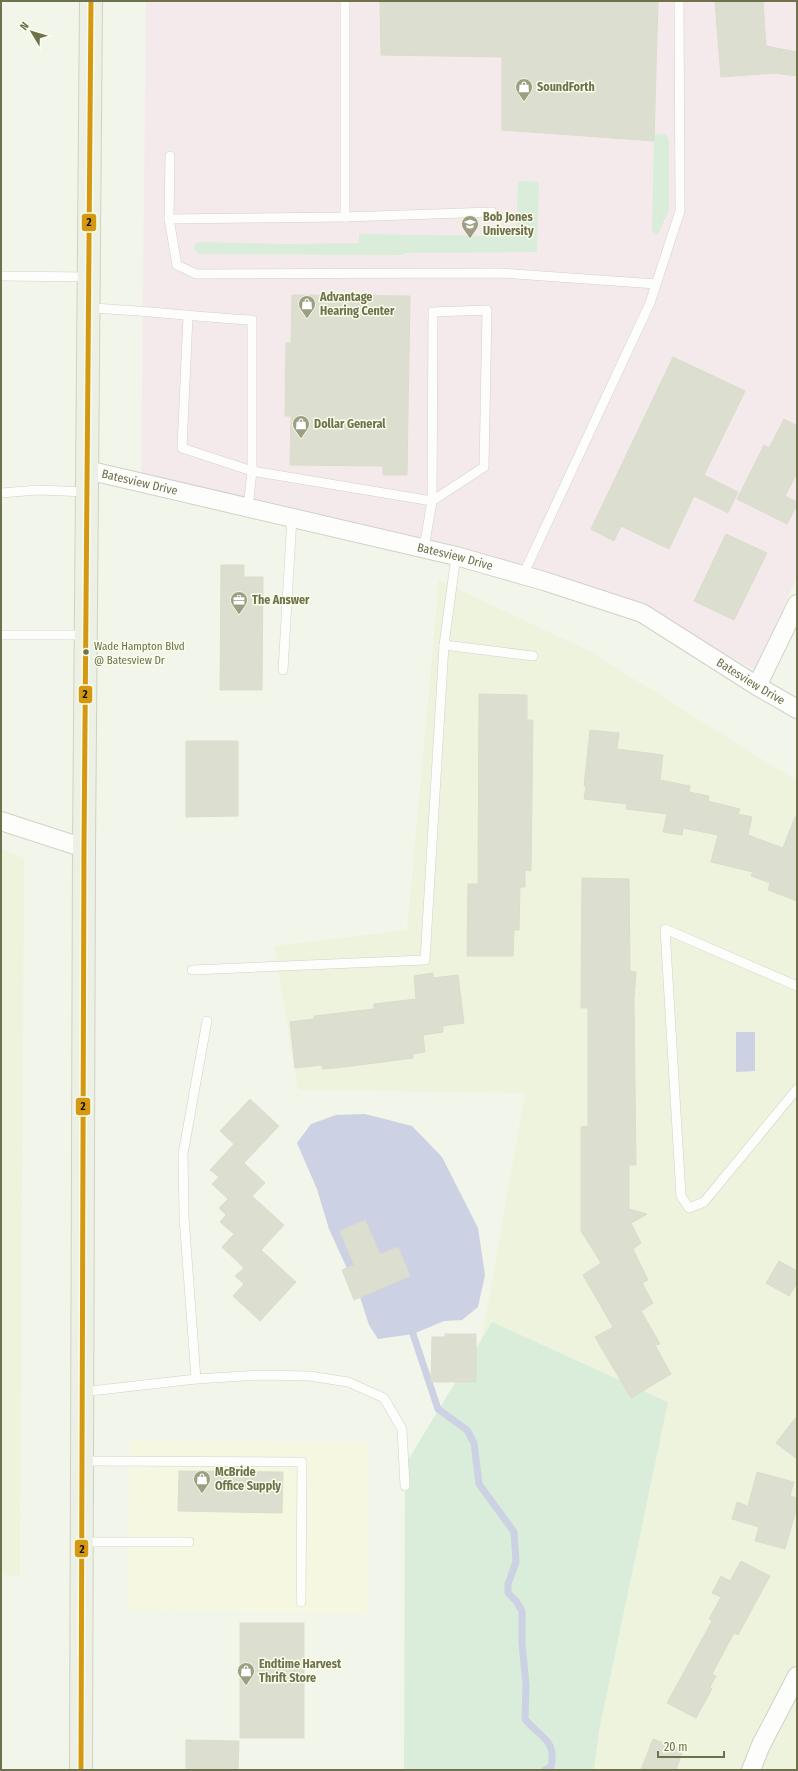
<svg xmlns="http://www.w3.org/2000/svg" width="798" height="1771" font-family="'Fira Sans Condensed',sans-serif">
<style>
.residential{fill:#eef3dd}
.commercial{fill:#f6f7e0}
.education{fill:#f4eaec}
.green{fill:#d9edda}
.water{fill:#ccd1e3}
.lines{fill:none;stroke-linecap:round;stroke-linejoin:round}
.stream{stroke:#ccd1e3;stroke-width:7}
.building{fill:#dcdecf;stroke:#dbddcc}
.lane-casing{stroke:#d0d2c6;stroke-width:10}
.street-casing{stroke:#d0d2c6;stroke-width:20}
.primary-casing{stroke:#d0d1c2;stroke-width:24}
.lane{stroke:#fdfefc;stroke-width:9}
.street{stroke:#fdfefc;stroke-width:18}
.primary{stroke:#edf1e5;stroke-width:22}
.bus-1-casing{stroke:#f8fdea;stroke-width:8}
.bus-1{stroke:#d59813;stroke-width:5}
.bus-dot{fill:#6f704c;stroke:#f8fdea;stroke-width:1.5}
.labels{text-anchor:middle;stroke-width:3;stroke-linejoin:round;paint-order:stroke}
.bus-label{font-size:11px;fill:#6f704c;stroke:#f8fdea;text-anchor:start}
.poi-label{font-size:12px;font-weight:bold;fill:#6f704c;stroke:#f8fdea;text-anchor:start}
.street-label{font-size:12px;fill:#6f704c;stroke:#f8fdea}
.line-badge{stroke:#f8fdea;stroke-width:1.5}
.pale-badge-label{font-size:11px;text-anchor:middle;font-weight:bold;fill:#111}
</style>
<rect width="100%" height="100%" fill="#f2f5e9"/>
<g class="residential">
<path d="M439 580 591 652 797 781V1770H594L599 1731 668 1402 492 1322 482 1338 525 1093 298 1090 274 946 407 930Z"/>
<path d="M1 849 24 858 20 1576 1 1575Z"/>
</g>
<path class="commercial" d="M130 1441 368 1442V1614L128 1610Z"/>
<path class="education" d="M146 1H797V577L755 670 619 597 141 477Z"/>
<g class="green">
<path d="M654 134H665L669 139V210L658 234H656L652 231Z"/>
<path d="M518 181 539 182 537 252 404 253V255L198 254 194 249 195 244 200 242 288 244 359 243V234L516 236Z"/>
<path d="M492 1322 668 1402 599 1731 594 1770H404L405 1465Z"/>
</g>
<g class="water">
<path d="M736 1032H755V1071L736 1072Z"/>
<path d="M365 1114 412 1126 442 1157 478 1228 485 1275 478 1307 462 1320 444 1321 413 1334 378 1339 369 1325 360 1297 329 1229 317 1189 297 1143 311 1124 336 1115Z"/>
</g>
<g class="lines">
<path class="stream" d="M413 1334 438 1409 467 1430 474 1443 479 1484 514 1532 516 1562 508 1584V1593L516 1601 522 1611V1643L526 1685 525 1719C540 1738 557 1739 551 1767L545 1770"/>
</g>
<g class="building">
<path d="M380 1H658L654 141 502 130V57L381 55Z"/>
<path d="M715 1H763L766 46 797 52V76L775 73 721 77Z"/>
<path d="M292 295 410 296 407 475H383V466L290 465 291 416H285L286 343H291Z"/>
<path d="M673 357 745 391 704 475 738 492 728 513 694 496 669 549 621 526 614 541 591 529Z"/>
<path d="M784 419 797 426V473L785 496 797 502V505L787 524 737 499 764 445 769 448Z"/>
<path d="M726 534 767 553 734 620 694 601Z"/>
<path d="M221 565H244V577H263L262 690H220Z"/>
<path d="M479 694 527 695V720H533L531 871 525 870V887H520L519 930H514L513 956H467L468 884H478Z"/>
<path d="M590 730 619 733 617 749 663 755 660 780 690 786 689 792 709 796 708 801 740 809 738 814 752 817 748 835 783 848 795 817H797V901L768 890 770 883 751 876 753 872 711 862 718 835 683 828 682 835 663 832 667 814 626 809 627 804 584 799 586 786H584Z"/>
<path d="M186 741H238V816L186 817Z"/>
<path d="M582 878 629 879 630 971 636 972 634 998 636 1165H629V1209L647 1214 631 1223 641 1243 633 1249 648 1280 642 1283 653 1303 641 1311 660 1344 655 1345 671 1374 631 1398 595 1337 613 1327 583 1275 601 1263 581 1231V1127L588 1126V1008H581Z"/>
<path d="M433 973V978L458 975 464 1023 443 1026V1032L423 1035 425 1052 413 1054V1058L352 1066 323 1069 322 1065 295 1068 290 1022 314 1019V1016L374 1009V1004L416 999 414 976Z"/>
<path d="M250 1099 279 1126 244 1163 265 1183 252 1196 284 1225 261 1250 296 1282 260 1321 233 1296 244 1284 235 1276 244 1268 222 1247 234 1234 220 1222 226 1215 219 1208 228 1199 212 1184 219 1177 210 1170 234 1144 220 1131Z"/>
<path d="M365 1220 380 1254 398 1247 410 1276 354 1300 342 1270 354 1265 340 1231Z"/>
<path d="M779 1261 797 1271V1283L789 1296 766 1283Z"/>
<path d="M445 1334H476V1382H431L432 1337H445Z"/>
<path d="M797 1416V1459L776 1443Z"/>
<path d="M179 1471 283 1472 282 1513 178 1511Z"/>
<path d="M757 1472 794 1482 790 1496 797 1498V1507L785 1549 755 1541 759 1527 732 1519 737 1502 748 1506Z"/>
<path d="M741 1561 770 1576 738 1635 734 1633 712 1674 716 1676 710 1687 712 1689 696 1718 667 1703 712 1621 709 1619 721 1597 712 1593 721 1576 730 1581Z"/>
<rect x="240" y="1623" width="64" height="115"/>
<path d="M653 1739 683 1750 676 1770H641Z"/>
<path d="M186 1740 239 1741 238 1770H186Z"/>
</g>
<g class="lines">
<defs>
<g id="lane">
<path d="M170 156 169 219 345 217V1"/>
<path d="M345 217 492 212"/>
<path d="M169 219 177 265 196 274 501 273 656 284"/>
<path d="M1 276 88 277"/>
<path d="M88 308C143 310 197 317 252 320V471L248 508"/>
<path d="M188 316 182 448 252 471 432 501 484 467 487 310 433 312 432 501 424 548"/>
<path d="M1 493 38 490 87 492"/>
<path d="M523 575 650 303 680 211 679 1"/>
<path d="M1 635H85"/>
<path d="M444 645 533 656"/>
<path d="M283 670 292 517"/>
<path d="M192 970 425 960 444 645 456 556"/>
<path d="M797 986 665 929 681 1196 689 1208 704 1202 797 1089"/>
<path d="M196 1379 262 1375 309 1376 348 1382 384 1398 402 1429 405 1486"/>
<path d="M82 1392 196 1379 184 1217 183 1154 207 1021"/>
<path d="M82 1461 302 1462 301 1602"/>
<path d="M82 1542H189"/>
</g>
<g id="street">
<path id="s1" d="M87 470 456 556 544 581 642 613 757 686 797 709"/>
<path d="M757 686 797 604"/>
<path d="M1 821 84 848"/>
<path d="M751 1770 761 1745 797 1676"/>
</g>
<path id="primary" d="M81 1770 84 848 91 1"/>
</defs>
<use href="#lane" class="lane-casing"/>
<use href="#street" class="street-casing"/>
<use href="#primary" class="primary-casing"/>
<use href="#lane" class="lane"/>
<use href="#street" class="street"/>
<use href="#primary" class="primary"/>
<defs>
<path id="bus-1" d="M81 1770 84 848 91 1"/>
</defs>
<use href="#bus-1" class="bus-1-casing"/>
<use href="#bus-1" class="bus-1"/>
</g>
<defs>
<symbol id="shop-pin" viewBox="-11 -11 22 30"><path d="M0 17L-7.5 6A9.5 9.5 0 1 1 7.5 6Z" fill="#9d9f83" stroke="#f8fdea"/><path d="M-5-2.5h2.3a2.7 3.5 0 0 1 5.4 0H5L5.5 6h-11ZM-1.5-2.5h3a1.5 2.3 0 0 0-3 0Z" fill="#fff"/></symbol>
<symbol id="university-pin" viewBox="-11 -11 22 30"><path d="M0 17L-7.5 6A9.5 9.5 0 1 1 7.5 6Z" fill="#9d9f83" stroke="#f8fdea"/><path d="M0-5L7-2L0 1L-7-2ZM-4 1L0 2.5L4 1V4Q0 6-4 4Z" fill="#fff"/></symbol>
<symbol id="office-pin" viewBox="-11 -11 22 30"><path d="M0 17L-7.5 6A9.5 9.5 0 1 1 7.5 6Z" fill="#9d9f83" stroke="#f8fdea"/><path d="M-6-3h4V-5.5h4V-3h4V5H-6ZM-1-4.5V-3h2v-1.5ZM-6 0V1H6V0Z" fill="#fff"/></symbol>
</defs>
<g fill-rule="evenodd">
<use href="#shop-pin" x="514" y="77" width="20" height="27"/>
<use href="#university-pin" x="460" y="214" width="20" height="27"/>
<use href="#shop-pin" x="297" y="294" width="20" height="27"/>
<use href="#shop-pin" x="291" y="414" width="20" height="27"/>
<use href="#office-pin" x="229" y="590" width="20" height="27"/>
<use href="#shop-pin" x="192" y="1469" width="20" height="27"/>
<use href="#shop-pin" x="236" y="1661" width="20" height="27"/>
</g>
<circle class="bus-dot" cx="86" cy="652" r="3.5"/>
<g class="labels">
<g class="bus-label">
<text x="94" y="650">Wade Hampton Blvd<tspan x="94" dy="14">@ Batesview Dr</tspan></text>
</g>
<g class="poi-label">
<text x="537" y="91">SoundForth</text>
<text x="483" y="221">Bob Jones<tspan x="483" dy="14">University</tspan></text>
<text x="320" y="301">Advantage<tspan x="320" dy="14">Hearing Center</tspan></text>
<text x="314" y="428">Dollar General</text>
<text x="252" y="604">The Answer</text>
<text x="215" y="1476">McBride<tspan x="215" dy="14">Office Supply</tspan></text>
<text x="259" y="1668">Endtime Harvest<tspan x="259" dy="14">Thrift Store</tspan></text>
</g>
<g class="street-label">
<text dy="4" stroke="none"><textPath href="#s1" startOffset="54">Batesview Drive</textPath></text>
<text dy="4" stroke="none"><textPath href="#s1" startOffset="378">Batesview Drive</textPath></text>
<text dy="4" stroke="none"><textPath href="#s1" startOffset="702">Batesview Drive</textPath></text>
</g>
</g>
<g class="line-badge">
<rect x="81" y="213" width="16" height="19" rx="4" fill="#d59813"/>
<rect x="78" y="685" width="15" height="19" rx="4" fill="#d59813"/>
<rect x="75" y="1097" width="16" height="19" rx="4" fill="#d59813"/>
<rect x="74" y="1539" width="15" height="19" rx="4" fill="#d59813"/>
</g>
<g class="pale-badge-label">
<text x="89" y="226">2</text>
<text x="85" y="698">2</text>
<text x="83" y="1110">2</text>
<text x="82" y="1553">2</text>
</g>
<rect width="798" height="1771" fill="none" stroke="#6f704c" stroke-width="4"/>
<g transform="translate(32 32) rotate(308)" stroke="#f8fdea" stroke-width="3" paint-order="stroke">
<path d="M0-3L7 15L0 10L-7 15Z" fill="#6f704c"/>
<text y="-6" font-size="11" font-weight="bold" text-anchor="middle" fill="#6f704c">N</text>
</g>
<path d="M658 1751v6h66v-6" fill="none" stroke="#6f704c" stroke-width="2"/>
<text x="664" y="1751" font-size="12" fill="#6f704c" stroke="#f8fdea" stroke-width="3" paint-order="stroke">20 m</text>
</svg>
